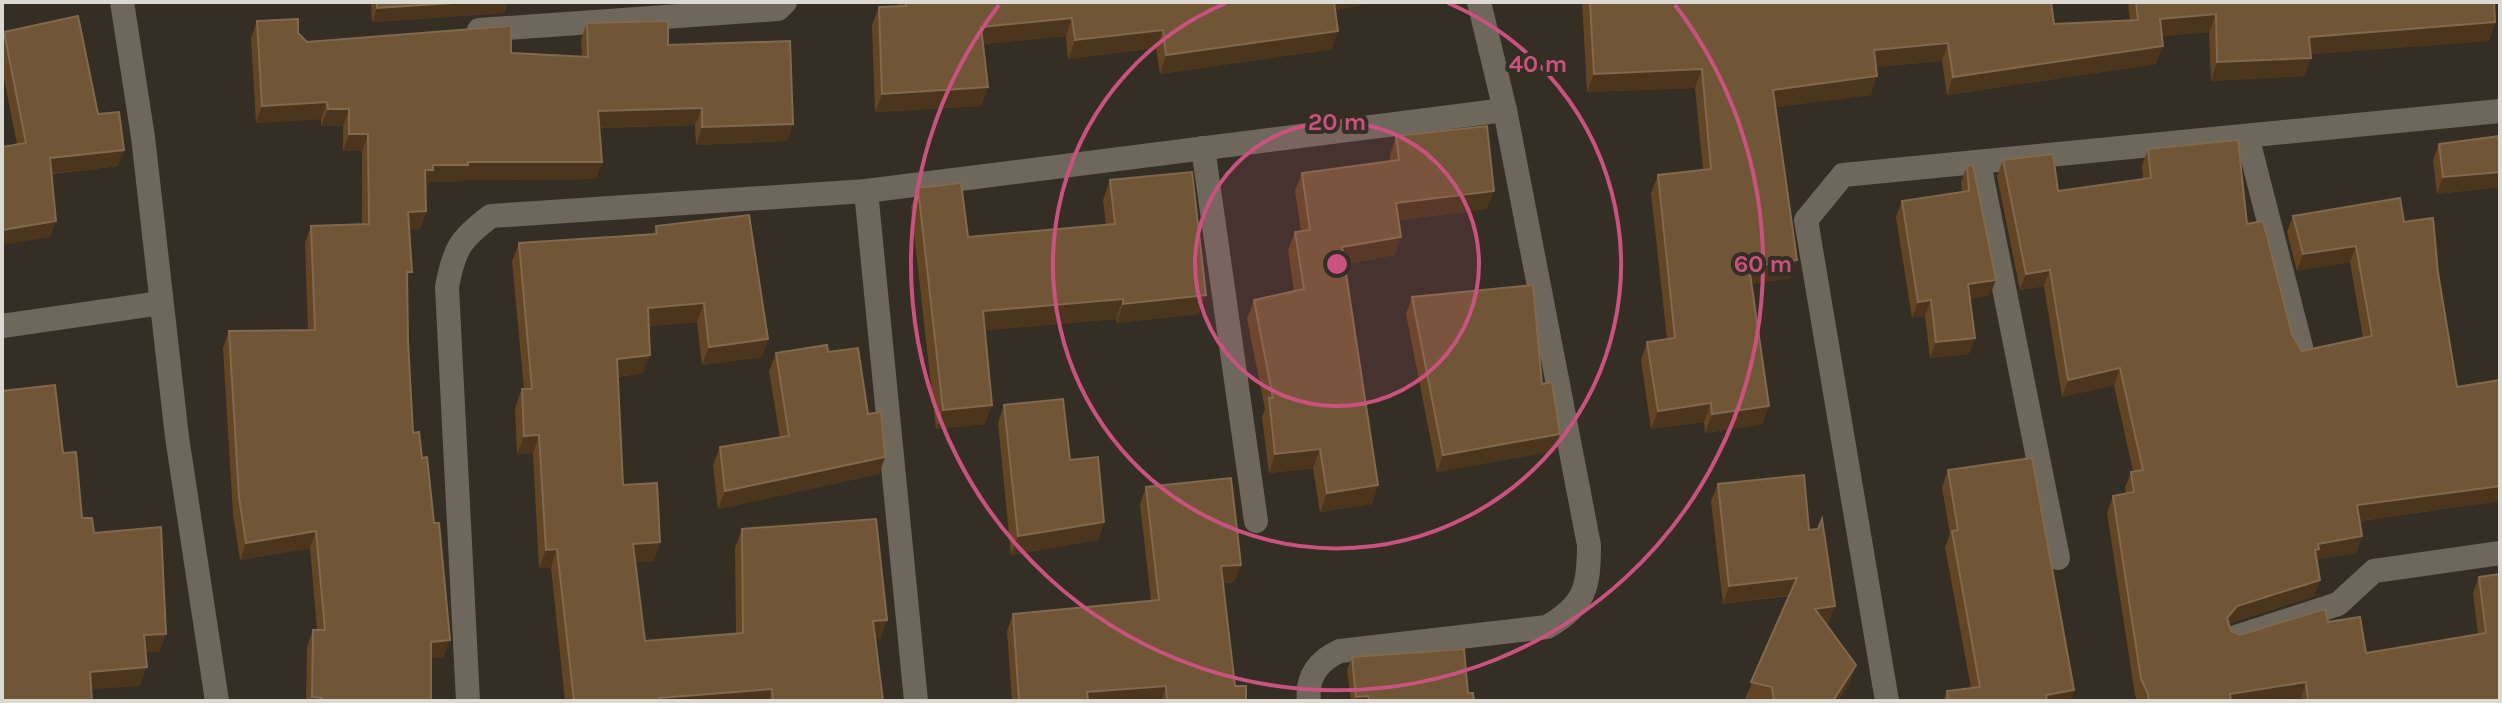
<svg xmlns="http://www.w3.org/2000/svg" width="2502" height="703" font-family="Karla,sans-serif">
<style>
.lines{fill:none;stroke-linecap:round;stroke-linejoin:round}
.minor{stroke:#6e675c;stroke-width:24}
.wall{fill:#634523}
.shaded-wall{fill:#4b351c}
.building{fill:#705536;stroke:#81694e;stroke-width:2}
.ring{fill:none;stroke:#ca527f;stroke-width:4}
.centre{fill:#ca527f;stroke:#342e24;stroke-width:4}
.ring-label{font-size:24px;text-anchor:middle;font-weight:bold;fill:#ca527f;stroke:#342e24;stroke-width:8;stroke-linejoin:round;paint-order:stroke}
</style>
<rect width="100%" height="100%" fill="#342e24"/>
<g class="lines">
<g class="minor">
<path d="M122 2 143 137 177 437 217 701"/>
<path d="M479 30 778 9 785 2"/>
<path d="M2247 136 2301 347"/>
<path d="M1203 148 1256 521"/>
<path d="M1979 163 2058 558"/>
<path d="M866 191 916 701"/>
<path d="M2 326 161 303"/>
<path d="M2236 637 2338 604 2374 571 2500 553"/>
<path d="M468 701 447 287C454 249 460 239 491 216L866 191 1505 110"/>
<path d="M1309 701C1306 677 1319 660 1340 651L1547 627C1585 605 1589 588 1589 545L1505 110 1479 2"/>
<path d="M1887 701 1806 220 1843 175 2500 111"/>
</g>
</g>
<g class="wall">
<path d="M371 2H508L504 13 372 22Z"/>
<path d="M898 2H1377L1335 10 1332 49 1160 74 1156 48 1068 59 1066 36 983 44 981 106 875 112 872 25 879 7 899 6Z"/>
<path d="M1582 2H2051L2054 24 2130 20 2128 2H2494L2495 22 2489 41 2310 54 2311 58 2304 76 2211 81 2209 32 2162 36 2156 64 1947 95 1942 61 1876 67 1871 95 1776 107 1790 278 1751 284 1763 424 1705 433 1704 422 1651 429 1641 360 1647 342 1667 339 1651 193 1658 175 1703 170 1695 88 1587 92Z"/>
<path d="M257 21 298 33 307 42 582 56 581 40 587 23 668 45 793 124 787 141 696 145 695 125 599 128 602 162 596 179 463 180 462 182H429L427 187H425L426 211 420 229H409L408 283V341L413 433 444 657 431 658V701H306L307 647 313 630H317L310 548 240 560 233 514 223 348 229 331H308L305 243 311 226 362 224V151H343V126H321V119L256 123 251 38Z"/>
<path d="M4 32 98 114 118 166 52 174 56 221 50 237 17 144 2 69V36Z"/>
<path d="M1396 136 1487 209 1399 220 1401 237 1394 255 1345 264 1372 504 1320 512 1313 468 1269 473 1262 417 1265 409 1247 319 1254 300 1294 291 1288 250 1295 232 1301 231 1295 191 1302 173 1390 161V155Z"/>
<path d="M2500 136V187L2437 194 2433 160 2439 144Z"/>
<path d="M2148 149 2247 224 2292 334 2302 351 2363 338 2350 262 2297 271 2287 232 2293 216 2404 222 2438 273 2457 387 2500 380V501L2360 521 2362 536 2356 553 2317 559 2320 580 2314 596 2231 623 2229 625 2231 631 2240 635 2328 622 2366 653 2478 634 2473 593 2479 577 2500 701H2301V698L2284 701H2137L2135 695 2107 513 2113 496 2126 494 2125 488 2131 472 2133 471 2114 385 2062 397 2044 286 2020 290 1997 176 2003 160 2058 191 2143 179 2142 166Z"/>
<path d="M1967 166 1990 295 1969 299V354L1930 358 1925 316 1912 318 1896 217 1902 201 1962 192 1961 182Z"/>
<path d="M1110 180 1206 295 1199 314 1116 323V319L985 330V424L936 429 911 207 918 188 968 237 1106 225 1103 200Z"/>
<path d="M656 226 768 339 762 357 702 365 697 322 648 326 643 373 618 377 623 485 654 561 635 562 645 641 736 633 735 548 742 529 887 620 880 639H875L883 701H565L551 568H539L533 454H517L515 408 522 389H524L512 261 519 243 653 235Z"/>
<path d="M1412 297 1542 384 1560 434 1554 451 1437 472 1406 314Z"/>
<path d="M828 352 868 414 885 457 879 474 718 509 713 465 720 447 780 438 769 371 776 353Z"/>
<path d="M1004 405 1070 460 1104 522 1098 540 1011 555 998 423Z"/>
<path d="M1948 470 2074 690 2070 701H1943L1947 691 1971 688 1945 547 1950 534 1942 487Z"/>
<path d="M1718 484 1809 530 1828 624H1826L1850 683 1838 701H1752L1745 699 1789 596 1723 604 1711 501Z"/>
<path d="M1146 487 1241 565 1234 582 1223 583 1235 686 1246 701H1012L1007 631 1013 614 1151 601 1140 504Z"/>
<path d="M1352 657 1468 693 1474 701H1351L1347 670Z"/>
</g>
<g class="shaded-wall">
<path d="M468 2H508L504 13 372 22 377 8Z"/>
<path d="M1330 2H1377L1326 12Z"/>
<path d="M2216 14 2209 32 2154 37 2160 19Z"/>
<path d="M1072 18 1066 36 974 45 981 27Z"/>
<path d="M2495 22 2489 41 2303 55 2309 37Z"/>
<path d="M1163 30 1156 48 1068 59 1075 40Z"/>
<path d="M1338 31 1332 49 1160 74 1166 55Z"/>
<path d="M1948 43 1942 61 1867 68 1874 50Z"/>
<path d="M2163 46 2156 64 1947 95 1953 77Z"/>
<path d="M2311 58 2304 76 2211 81 2217 62Z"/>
<path d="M1702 69 1695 88 1587 92 1594 74Z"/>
<path d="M1877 76 1871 95 1767 108 1773 90Z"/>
<path d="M988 87 981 106 875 112 882 94Z"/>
<path d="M327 102 321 119 256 123 262 106Z"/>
<path d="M702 108 695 125 592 128 598 111Z"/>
<path d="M328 109H349L343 126H321Z"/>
<path d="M793 124 787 141 696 145 702 127Z"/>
<path d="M349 134H368L362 151H343Z"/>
<path d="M124 150 118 166 44 174 50 158Z"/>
<path d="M468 162H602L596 179 463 180 462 182H429L427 187H419L425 170 433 165Z"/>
<path d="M2500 172V187L2437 194 2443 177Z"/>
<path d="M1494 191 1487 209 1390 221 1396 203Z"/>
<path d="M426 211 420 229H402L408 212Z"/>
<path d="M56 221 50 237 2 245V230Z"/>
<path d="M1401 237 1394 255 1336 265 1342 247Z"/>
<path d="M2356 246 2350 262 2297 271 2303 254Z"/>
<path d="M1797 260 1790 278 1742 285 1749 267Z"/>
<path d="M2050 270 2044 286 2020 290 2026 274Z"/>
<path d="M1996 280 1990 295 1962 300 1968 284Z"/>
<path d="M1206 295 1199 314 1116 323 1123 304Z"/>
<path d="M1123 299 1116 319 976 331 983 311Z"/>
<path d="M1931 300 1925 316 1912 318 1918 302Z"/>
<path d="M704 303 697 322 641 327 648 308Z"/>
<path d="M1975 338 1969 354 1930 358 1936 342Z"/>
<path d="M768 339 762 357 702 365 709 347Z"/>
<path d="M650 355 643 373 610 378 617 359Z"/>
<path d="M2120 368 2114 385 2062 397 2068 380Z"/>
<path d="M1711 403 1704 422 1651 429 1658 411Z"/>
<path d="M992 405 985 424 936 429 943 410Z"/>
<path d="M1769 406 1763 424 1705 433 1712 414Z"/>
<path d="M1560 434 1554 451 1437 472 1443 455Z"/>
<path d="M539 435 533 454H517L524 436Z"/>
<path d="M1320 449 1313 468 1269 473 1275 454Z"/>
<path d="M885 457 879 474 718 509 725 491Z"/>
<path d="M1378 485 1372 504 1320 512 1327 493Z"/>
<path d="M2500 486V501L2351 522 2357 505Z"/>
<path d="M1104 522 1098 540 1011 555 1018 536Z"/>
<path d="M316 531 310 548 240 560 246 543Z"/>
<path d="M2362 536 2356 553 2315 560 2309 566 2318 544Z"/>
<path d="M660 542 654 561 626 563 633 544Z"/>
<path d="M557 549 551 568H539L546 550Z"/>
<path d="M1241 565 1234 582 1215 583 1221 566Z"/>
<path d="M1797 578 1790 595 1723 604 1729 586Z"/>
<path d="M2320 580 2314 596 2231 623 2221 635 2227 618 2237 606Z"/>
<path d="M1835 606 1828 624 1809 626 1815 609Z"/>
<path d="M887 620 880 639 866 640 873 621Z"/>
<path d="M166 634 160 652 138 653 144 635Z"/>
<path d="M450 640 444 657 424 659 431 642Z"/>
<path d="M1856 665 1850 683 1838 701H1833Z"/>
<path d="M147 667 140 686 83 690 90 672Z"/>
<path d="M2306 682 2301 698 2284 701H2227L2230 694Z"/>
<path d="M1166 686 1161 701H1084L1087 692Z"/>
<path d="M772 689 768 701H658L659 698Z"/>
<path d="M2074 690 2070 701H2044L2046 695Z"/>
<path d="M1368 696 1366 701H1355L1356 697Z"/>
<path d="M312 697 322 698 321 701H311Z"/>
</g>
<g class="building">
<path d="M377 2H468L377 8Z"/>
<path d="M906 2H1334L1338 31 1166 55 1163 30 1075 40 1072 18 981 27 988 87 882 94 879 7 906 6Z"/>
<path d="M1590 2H2051L2054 24 2138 20 2136 2H2494L2495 22 2309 37 2311 58 2217 62 2216 14 2160 19 2163 46 1953 77 1948 43 1874 50 1877 76 1773 90 1797 260 1749 267 1769 406 1712 414 1711 403 1658 411 1647 342 1675 338 1658 175 1711 169 1702 69 1594 74Z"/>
<path d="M78 16 98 114 119 112 124 150 50 158 56 221 2 230V147L26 143 4 32Z"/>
<path d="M298 19V33L307 42 511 26V53L588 57 587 23 668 21V45L790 41 793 124 702 127V108L598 111 602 162H468V165H433V170H425L426 211 408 212 412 272H407L408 341 413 433 419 432 422 458 427 457 434 523H439L450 640 431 642V701H322V698L312 697 313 630H325L316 531 246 543 239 497 229 331 315 330 311 226 369 224 368 134H349V109H328L327 102 262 106 257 21Z"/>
<path d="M1487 126 1494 191 1396 203 1401 237 1342 247 1378 485 1327 493 1320 449 1275 454 1269 398H1273L1254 300 1304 289 1295 232 1310 230 1302 173 1399 160 1396 136Z"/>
<path d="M2500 136V172L2443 177 2439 144Z"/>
<path d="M2238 140 2247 224 2263 221 2292 334 2302 351 2372 336 2356 246 2303 254 2293 216 2400 198 2404 222 2433 218 2438 273 2457 387 2500 380V486L2357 505 2362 536 2318 544 2319 549 2315 550 2320 580 2237 606 2227 618 2231 631 2240 635 2325 609 2328 622 2360 617 2366 653 2486 633 2479 577 2500 574V701H2308L2306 682 2230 694 2231 701H2149L2148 694 2141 679 2113 496 2134 492 2131 472 2143 470 2120 368 2068 380 2050 270 2026 274 2003 160 2053 154 2058 191 2151 178 2148 149Z"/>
<path d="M1973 165 1996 280 1968 284 1975 338 1936 342 1931 300 1918 302 1902 201 1969 191 1967 166Z"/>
<path d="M1192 172 1206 295 1123 304V299L983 311 992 405 943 410 918 188 961 183 968 237 1115 224 1110 180Z"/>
<path d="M749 215 768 339 709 347 704 303 648 308 650 355 617 359 623 485 657 483 660 542 633 544 645 641 743 633 742 529 876 519 887 620 873 621 883 701H773L772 689 659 698V701H574L557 549 546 550 539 435 524 436 522 389H532L519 243 657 234 656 226Z"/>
<path d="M1533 285 1542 384 1552 382 1560 434 1443 455 1412 297Z"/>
<path d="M827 345 828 352 858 348 868 414 881 412 885 457 725 491 720 447 789 436 776 353Z"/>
<path d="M55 385 63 453 76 452 82 518H92L94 533 161 527 166 634 144 635 147 667 90 672 92 701H2V391Z"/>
<path d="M1063 399 1070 460 1098 457 1104 522 1018 536 1004 405Z"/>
<path d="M2032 458 2074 690 2046 695 2047 701H1948L1947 691 1980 687 1952 531 1958 530 1948 470Z"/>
<path d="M1804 475 1809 530 1818 529 1822 519 1835 606 1815 609 1856 665 1833 701H1774L1772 687 1751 682 1797 578 1729 586 1718 484Z"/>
<path d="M1231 478 1241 565 1221 566 1235 686H1246V701H1167L1166 686 1087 692 1088 701H1019L1013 614 1159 600 1146 487Z"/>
<path d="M1464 649 1468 693H1473L1474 701H1370L1368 696 1356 697 1352 657Z"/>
</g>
<circle cx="1337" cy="264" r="142" fill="#ca527f" fill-opacity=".12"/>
<g class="ring">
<circle cx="1337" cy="264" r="142"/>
<path d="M1448 3A284 284 0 1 1 1226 3"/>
<path d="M1675 5A426 426 0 1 1 999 5"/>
</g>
<circle cx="1337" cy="264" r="12" class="centre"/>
<g class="ring-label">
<text x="1538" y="72">40 m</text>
<text x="1337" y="130">20 m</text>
<text x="1763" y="272">60 m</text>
</g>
<rect width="2502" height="703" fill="none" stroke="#dcd8d2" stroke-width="8"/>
</svg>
